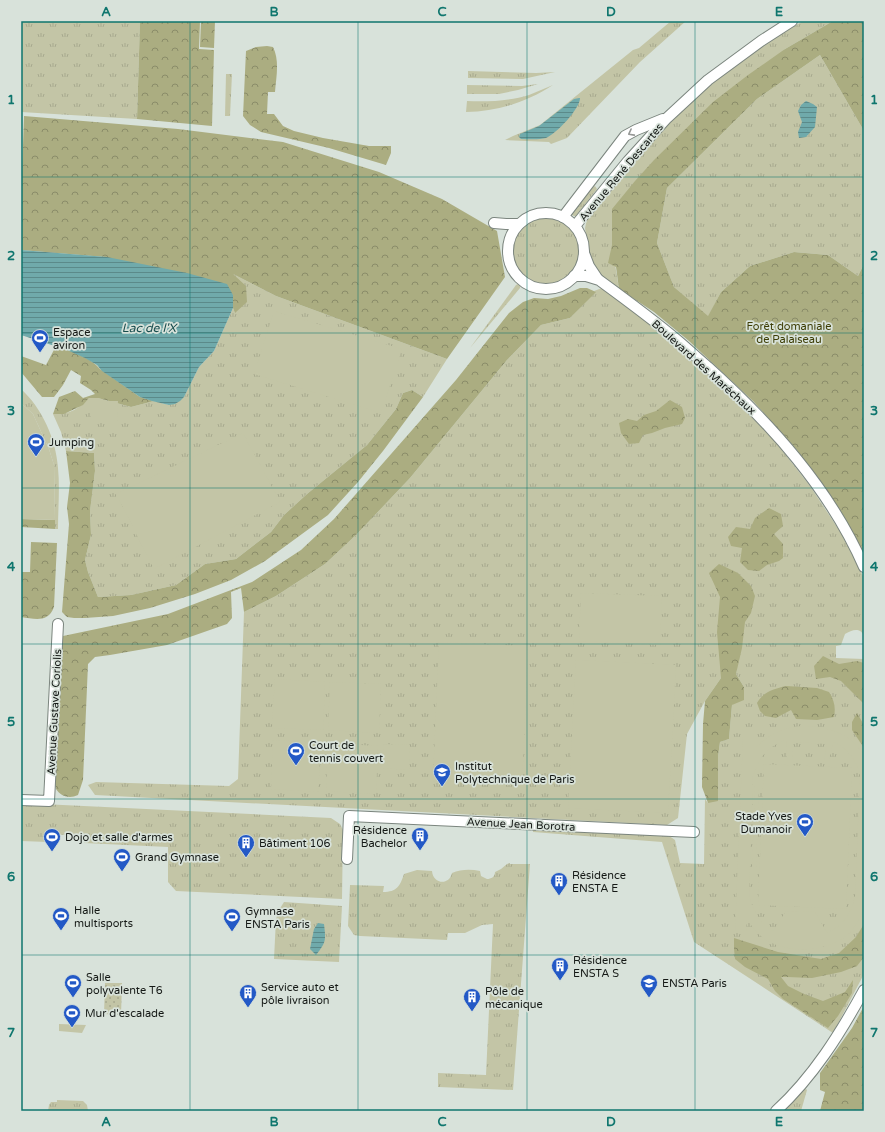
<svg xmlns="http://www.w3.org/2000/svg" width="885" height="1132" font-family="'Varela Round',sans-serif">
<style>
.grass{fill:url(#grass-tufts)}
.forest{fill:url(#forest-crowns)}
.garden{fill:url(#garden-dots)}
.pitch{fill:#c3c5a6;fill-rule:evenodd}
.water{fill:url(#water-rules)}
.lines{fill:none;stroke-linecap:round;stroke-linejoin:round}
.street-casing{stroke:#7b857e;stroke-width:12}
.street{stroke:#fff;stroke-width:10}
.oneway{stroke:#969896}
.grid{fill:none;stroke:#0f766e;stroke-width:1;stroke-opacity:0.55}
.labels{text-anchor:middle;stroke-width:3.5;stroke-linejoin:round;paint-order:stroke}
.street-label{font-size:11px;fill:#151916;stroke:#d8e2da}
.park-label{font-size:11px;fill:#3e3e06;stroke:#d8e2da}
.poi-label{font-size:11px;fill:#151916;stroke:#d8e2da;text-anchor:start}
.water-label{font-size:12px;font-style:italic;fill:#174c4d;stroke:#d8e2da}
.neatline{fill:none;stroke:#0f766e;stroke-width:1.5}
.grid-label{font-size:13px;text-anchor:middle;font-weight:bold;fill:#0f766e}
</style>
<defs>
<pattern id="grass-tufts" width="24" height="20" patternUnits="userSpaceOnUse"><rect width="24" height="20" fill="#c3c5a6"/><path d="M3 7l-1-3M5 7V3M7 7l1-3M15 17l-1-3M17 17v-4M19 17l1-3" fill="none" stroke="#a7a98e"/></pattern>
<pattern id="forest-crowns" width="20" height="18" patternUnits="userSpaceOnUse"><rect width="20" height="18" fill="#abad81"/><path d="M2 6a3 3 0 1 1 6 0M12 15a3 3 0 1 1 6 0" fill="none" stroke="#8a8c69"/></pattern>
<pattern id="garden-dots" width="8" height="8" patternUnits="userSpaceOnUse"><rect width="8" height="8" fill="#c3c5a6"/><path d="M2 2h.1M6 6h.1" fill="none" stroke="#a7a98e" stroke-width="1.8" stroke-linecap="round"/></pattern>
<pattern id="water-rules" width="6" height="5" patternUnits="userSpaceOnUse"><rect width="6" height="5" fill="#70aaab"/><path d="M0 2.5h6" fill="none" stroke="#5b8a8a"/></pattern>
</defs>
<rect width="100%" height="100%" fill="#d8e2da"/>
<g class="grass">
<path d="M21 21H140L137 119 21 112Z"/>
<path d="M671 21H686L640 62 567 138 551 144 549 142 505 140 513 136 540 125 633 50 639 48Z"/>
<path d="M803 21H833L785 49 612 245 619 289 597 273 589 253 588 243 586 235 585 228 588 215C617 180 646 144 679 113 716 78 758 47 803 21Z"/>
<path d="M820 55 864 131V264L858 276 828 255 794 252 750 266 721 292 708 317 674 287 657 243 667 188 757 99Z"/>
<path d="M468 71 536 73 555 72 523 79 468 78Z"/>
<path d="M226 74H232L230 116H225Z"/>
<path d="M538 84 518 90 499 94H467V85L522 86Z"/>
<path d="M553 85C525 103 498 111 466 112L467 101C487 102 509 101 529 95 537 92 545 88 553 85Z"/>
<path d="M595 186 597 189 576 216H574L572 215 573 211 593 187Z"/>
<circle cx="546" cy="251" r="33"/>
<path d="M231 273 276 296 447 359 423 397 412 390 403 393 396 409 367 445 307 494 284 515 271 532 236 559 205 564 176 585 131 595 98 597 88 572 85 560 91 535 90 511 95 471 94 453 66 451 61 432 53 414C68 415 79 409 89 398H98L131 407 154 401 169 405 184 397 199 367 214 351 233 308 235 313Z"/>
<path d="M518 284 520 286V288L470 348 516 285Z"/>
<path d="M602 288 639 315 686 353 730 395 774 440 810 486 841 533 864 578V636C860 627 852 630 845 634L841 645 836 646V658L864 659V974L833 1033 694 942 662 842 533 832V828L665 833 675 840 680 863 704 864 705 799 708 803 718 757 720 742 729 739 732 705 744 687 736 674 737 667 721 678 705 701 687 734 678 818 667 825 95 795 88 785 96 782 229 786 238 779 244 612 276 596 325 564 356 535 410 478 507 360 541 325 570 318 595 292 594 291Z"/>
<path d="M21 389C42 408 56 439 58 468 60 488 58 509 58 529H55L54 465 49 449 33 414 21 403Z"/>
<path d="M21 803 331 818 340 824 343 830 342 899 176 891 168 882V847L84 843V836L48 834V842L21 841Z"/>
<path d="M510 863V864H530L513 1090 438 1087V1073L486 1075 493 924 482 925 465 933H448L447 940 360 936 354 935 348 926 350 885 384 886 383 892C397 892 400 886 404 874L417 870 432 871C433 884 449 886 452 873 461 869 471 869 480 871L481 876 487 879C491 879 495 877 495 872L501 869 507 864Z"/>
<path d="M284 902 342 906 339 962 274 959 276 919 279 910Z"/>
<path d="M806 1089 807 1090 801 1111H782L802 1091Z"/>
<path d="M57 1100 83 1101 87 1105 88 1111H48L49 1105 51 1102H57Z"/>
</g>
<g class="forest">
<path d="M140 21H200L199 49 214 50 212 126 137 119Z"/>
<path d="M201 21H215L214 48 200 47Z"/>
<path d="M833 21H864V131L820 55 757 99 667 188 657 243 674 287 708 316 721 292 750 266 794 252 828 255 858 276 864 264V561L797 450 753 401 689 341 654 312 619 289 616 267 608 263 612 245V209L635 181 654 160 713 102 748 75 785 49Z"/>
<path d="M267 46 273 47C280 61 276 78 275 92H268L267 114H274L283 126 294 131 323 138 369 146H391V153L386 165 329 148 261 132 250 125 243 116 246 51 256 47Z"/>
<path d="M24 116 178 129 283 142 379 172 442 199 497 231 505 277 447 359 276 296 233 274 246 286 247 302 235 313 233 308V295L105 257 21 250V204Z"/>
<path d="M580 288H587L596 292 570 318 541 325 507 360 410 478 356 535 325 564 276 596 244 612 241 588 231 592 232 618 227 624 167 645 110 655 95 657 88 664 83 780 78 795C70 799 61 797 56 789 55 786 55 781 54 778L58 699 63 636 168 614 252 582 301 550 334 519 456 380 509 313 523 302 534 298 548 299 561 296Z"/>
<path d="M56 346C71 351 90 357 100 369L140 397 154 401 131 407 98 398H89L83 405 64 414H53L59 397 75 391 83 398 95 394 91 390 80 383 81 376 71 370 63 385 54 397H42L21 372V356L46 365Z"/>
<path d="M412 390 423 397 383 451 358 482 328 515 265 561 231 580 195 594 150 608 113 616 85 618H74L67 617 62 612 69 524 67 507 70 483 66 451 94 453 95 471 90 511 91 535 85 560 88 572 98 597 131 595 176 585 205 564 236 559 271 532 284 515 307 494 367 445 396 409 403 393Z"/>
<path d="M670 400 682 407 685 418 682 424 665 428 652 433 643 435 639 443 629 444 621 433 619 423 628 419 637 421 644 415 656 411Z"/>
<path d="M769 508 781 514 783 526 774 534 783 544V558L779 561 767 565 759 571 748 570 740 562 742 548 731 546 728 537 736 527 750 529 755 518Z"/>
<path d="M21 519 55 520V529L21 527Z"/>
<path d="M31 542 57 543 54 607C48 623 35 619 21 617V572H30Z"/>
<path d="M719 564 738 573 751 586 755 596 751 613 745 622 742 648 736 674 744 687V700L732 705 729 739 720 742 718 757V801L708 803 702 787 703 724 705 701 721 678 717 632 720 597 709 573Z"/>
<path d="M823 656 839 664 857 661 864 663V704L841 681 830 677 816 679 814 666Z"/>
<path d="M786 686 817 688 829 692C834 700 836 707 834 717L817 720 796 719 791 710 776 718 765 716 760 711 757 703C764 691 774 689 786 686Z"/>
<path d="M857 713 864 725V748L852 730V722Z"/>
<path d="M864 924V957L857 966 841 972 812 978 787 977H781L788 986 804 994 823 1001 845 992 853 980 852 993 838 1016 828 1028 783 999 775 991 768 979 745 967 735 959 734 949V938L778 952 821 959 839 953 856 937Z"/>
<path d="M864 1006V1111H820L825 1092 820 1090V1073L852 1028Z"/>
</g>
<path class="garden" d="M105 983H122L121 1015 104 1014Z"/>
<g class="pitch">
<path d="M274 311 402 349 381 413 254 374Z"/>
<path d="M91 401H118L117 421H91Z"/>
<path d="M21 403 33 414 49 449 54 465 55 520 21 519Z"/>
<path d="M243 433 280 502 154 569 116 494Z"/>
<path d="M581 593 662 596 660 645 579 641Z"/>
<path d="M439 642 528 646 522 785 433 781Z"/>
<path d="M576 660 676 665 668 813 568 808Z"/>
<path d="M275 679 325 682 323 730 272 728Z"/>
<path d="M330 682 381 684 379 733 328 730Z"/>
<path d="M803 726C828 726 851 734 864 755V908C860 918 855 929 846 936 824 953 786 954 763 938 757 933 752 926 747 920L746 931H735L743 737H756V747C770 734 784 727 803 726ZM786 740 787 759 793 758 792 742 827 744 824 761H829L833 742C847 747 856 760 860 774L855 896C852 913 843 926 827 933L815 912 786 911 773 931C760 924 752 909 749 895L753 776C755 771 757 765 760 760 765 751 776 743 786 740Z"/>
<path d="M273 740 321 743 318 792 271 789Z"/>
<path d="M328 743 378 746 376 794 326 791Z"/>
<path d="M384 744 410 745 409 770 383 768Z"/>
<path d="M764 764 852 768 846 909 758 905Z"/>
<path d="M755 786H759L756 867H752Z"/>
<path d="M59 1024 86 1025 82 1033 59 1031Z"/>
</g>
<g class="water">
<path d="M579 98H580C580 109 556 134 546 138 538 140 529 139 521 139L519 137 520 134 539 126 574 99Z"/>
<path d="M806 101 813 104 817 107 815 127 806 137 799 138 798 132 802 122 798 111 801 105Z"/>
<path d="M21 250 107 257 187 273 227 284 233 295V308L214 351 199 367 184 397 180 401 175 404 169 405 152 401 140 397 102 371 97 365 85 358 67 350 21 335Z"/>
<path d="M318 923 324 924C326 941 326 942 316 955L310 949 314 929Z"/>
</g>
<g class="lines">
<defs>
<g id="street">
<circle cx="546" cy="251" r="38"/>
<path d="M563 217 625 136 636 130 663 119"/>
<path d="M494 223 506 224H519"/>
<path d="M575 226 628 161 667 118 708 80 761 41 792 21"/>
<path d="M584 253 589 266 597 278"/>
<path d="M574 276H586L599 280C625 299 651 318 676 339 687 348 697 358 708 367 771 424 830 489 864 567"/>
<path d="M21 800 49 801 58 624"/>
<path d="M347 859 349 816 694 832"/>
<path d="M776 1111C813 1077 840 1034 864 990"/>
</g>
</defs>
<use href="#street" class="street-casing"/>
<use href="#street" class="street"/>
</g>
<defs><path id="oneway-chevron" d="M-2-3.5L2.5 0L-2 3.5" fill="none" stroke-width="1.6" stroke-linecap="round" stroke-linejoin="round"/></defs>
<use class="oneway" href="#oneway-chevron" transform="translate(631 133) rotate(152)"/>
<path class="grid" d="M190 21V1111M358 21V1111M527 21V1111M695 21V1111M21 177H864M21 333H864M21 488H864M21 644H864M21 799H864M21 955H864"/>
<defs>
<symbol id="stadium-pin" viewBox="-11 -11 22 30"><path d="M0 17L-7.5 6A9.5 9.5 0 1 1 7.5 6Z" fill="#2359c6" stroke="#d8e2da"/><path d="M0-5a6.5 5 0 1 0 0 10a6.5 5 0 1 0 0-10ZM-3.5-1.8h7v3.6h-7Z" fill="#fff"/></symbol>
<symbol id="university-pin" viewBox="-11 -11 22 30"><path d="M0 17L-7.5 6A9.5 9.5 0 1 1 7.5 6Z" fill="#2359c6" stroke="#d8e2da"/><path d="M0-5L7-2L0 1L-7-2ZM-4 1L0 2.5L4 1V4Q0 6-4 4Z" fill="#fff"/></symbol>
<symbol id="building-pin" viewBox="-11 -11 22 30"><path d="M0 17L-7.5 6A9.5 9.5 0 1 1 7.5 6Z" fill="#2359c6" stroke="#d8e2da"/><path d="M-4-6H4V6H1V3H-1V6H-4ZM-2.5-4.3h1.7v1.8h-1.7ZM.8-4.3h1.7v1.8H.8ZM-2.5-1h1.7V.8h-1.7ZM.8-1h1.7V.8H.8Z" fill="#fff"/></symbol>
</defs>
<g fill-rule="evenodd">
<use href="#stadium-pin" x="30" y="328" width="20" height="27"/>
<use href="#stadium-pin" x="26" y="432" width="20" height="27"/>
<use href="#stadium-pin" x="286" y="741" width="20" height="27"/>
<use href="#university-pin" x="432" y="762" width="20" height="27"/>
<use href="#stadium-pin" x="795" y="812" width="20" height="27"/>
<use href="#building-pin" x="410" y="826" width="20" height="27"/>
<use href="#stadium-pin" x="42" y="827" width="20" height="27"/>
<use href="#building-pin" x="236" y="833" width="20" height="27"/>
<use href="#stadium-pin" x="112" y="847" width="20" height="27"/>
<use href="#building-pin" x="549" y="871" width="20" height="27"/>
<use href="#stadium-pin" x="51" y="906" width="20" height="27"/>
<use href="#stadium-pin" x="222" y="907" width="20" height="27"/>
<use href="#building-pin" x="550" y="956" width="20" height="27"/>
<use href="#stadium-pin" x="63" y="973" width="20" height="27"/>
<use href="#university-pin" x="639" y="973" width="20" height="27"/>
<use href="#building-pin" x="238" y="983" width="20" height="27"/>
<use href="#building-pin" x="462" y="987" width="20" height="27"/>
<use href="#stadium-pin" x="62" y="1003" width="20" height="27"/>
</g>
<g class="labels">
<g class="street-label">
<text transform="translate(621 172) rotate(-50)" y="4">Avenue René Descartes</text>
<text transform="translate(704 367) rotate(42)" y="4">Boulevard des Maréchaux</text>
<text transform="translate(54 712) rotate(-87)" y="4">Avenue Gustave Coriolis</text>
<text transform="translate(521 824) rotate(3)" y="4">Avenue Jean Borotra</text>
</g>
<g class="park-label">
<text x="789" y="330">Forêt domaniale<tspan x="789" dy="13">de Palaiseau</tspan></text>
</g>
<g class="poi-label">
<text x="53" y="336">Espace<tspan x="53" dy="13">aviron</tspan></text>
<text x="49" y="446">Jumping</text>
<text x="309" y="749">Court de<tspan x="309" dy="13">tennis couvert</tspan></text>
<text x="455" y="770">Institut<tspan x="455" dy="13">Polytechnique de Paris</tspan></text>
<text x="792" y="820" text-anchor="end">Stade Yves<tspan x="792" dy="13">Dumanoir</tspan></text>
<text x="407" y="834" text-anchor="end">Résidence<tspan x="407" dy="13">Bachelor</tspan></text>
<text x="65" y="841">Dojo et salle d'armes</text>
<text x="259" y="847">Bâtiment 106</text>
<text x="135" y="861">Grand Gymnase</text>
<text x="572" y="879">Résidence<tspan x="572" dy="13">ENSTA E</tspan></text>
<text x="74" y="914">Halle<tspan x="74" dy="13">multisports</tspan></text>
<text x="245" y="915">Gymnase<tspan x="245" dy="13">ENSTA Paris</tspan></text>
<text x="573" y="964">Résidence<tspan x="573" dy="13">ENSTA S</tspan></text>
<text x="86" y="981">Salle<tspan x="86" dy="13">polyvalente T6</tspan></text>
<text x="662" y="987">ENSTA Paris</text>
<text x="261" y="991">Service auto et<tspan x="261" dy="13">pôle livraison</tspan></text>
<text x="485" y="995">Pôle de<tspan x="485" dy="13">mécanique</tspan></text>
<text x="85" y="1017">Mur d'escalade</text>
</g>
<g class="water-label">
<text x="149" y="332">Lac de l'X</text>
</g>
</g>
<rect width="885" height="1132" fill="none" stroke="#d8e2da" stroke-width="44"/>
<rect x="22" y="22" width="841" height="1088" class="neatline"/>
<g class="grid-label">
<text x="106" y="16">A</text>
<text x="274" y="16">B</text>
<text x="442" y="16">C</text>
<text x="611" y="16">D</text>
<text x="779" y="16">E</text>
<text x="11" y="104">1</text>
<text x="874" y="104">1</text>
<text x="11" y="260">2</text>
<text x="874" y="260">2</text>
<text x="11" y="415">3</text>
<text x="874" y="415">3</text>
<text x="11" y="571">4</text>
<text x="874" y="571">4</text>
<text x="11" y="726">5</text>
<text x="874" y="726">5</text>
<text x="11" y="881">6</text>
<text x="874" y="881">6</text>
<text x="11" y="1037">7</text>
<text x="874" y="1037">7</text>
<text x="106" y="1126">A</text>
<text x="274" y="1126">B</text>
<text x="442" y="1126">C</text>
<text x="611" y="1126">D</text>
<text x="779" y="1126">E</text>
</g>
</svg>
